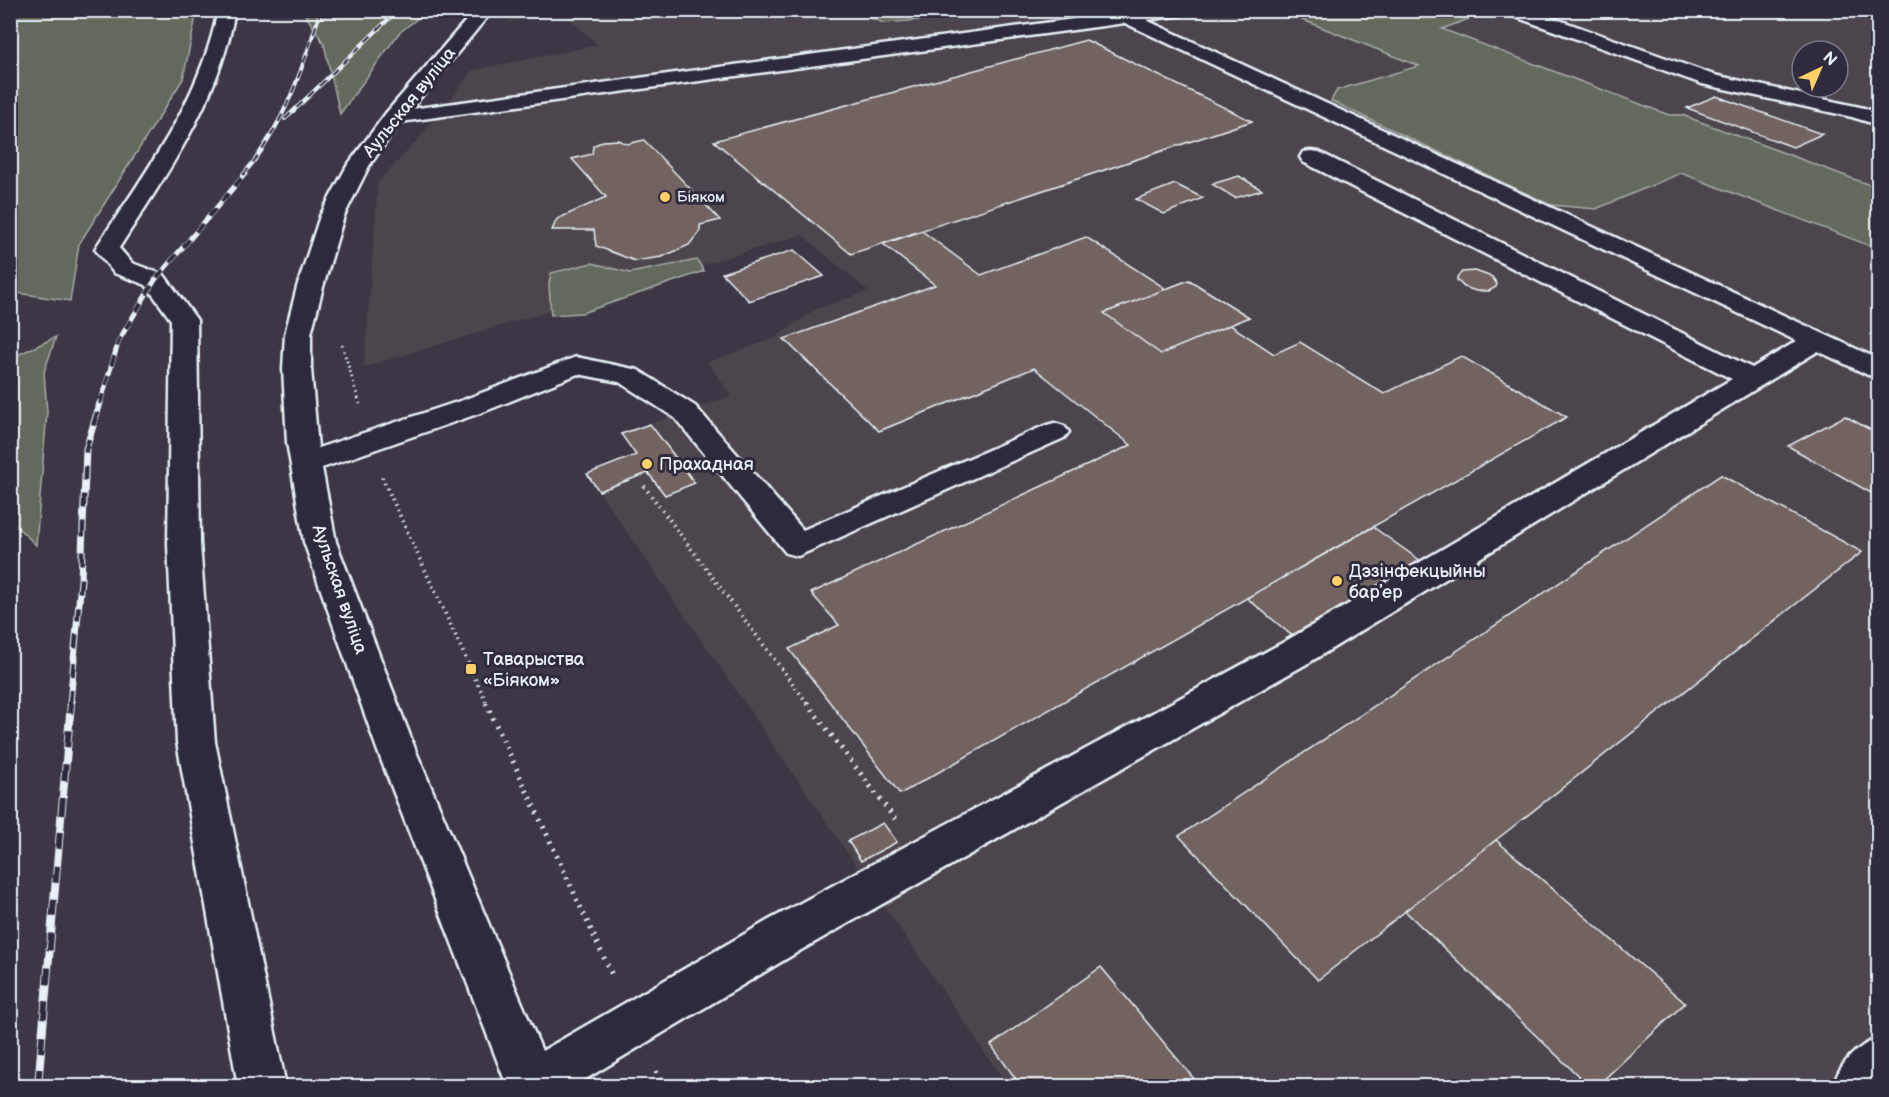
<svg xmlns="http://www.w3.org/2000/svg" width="1889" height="1097" font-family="'Balsamiq Sans',sans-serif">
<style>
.built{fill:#4d444d;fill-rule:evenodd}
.green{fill:#64695b;stroke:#a6adaa;stroke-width:1.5}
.building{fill:#736461;stroke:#e8f1f8;stroke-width:1.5}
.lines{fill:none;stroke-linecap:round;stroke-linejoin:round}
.minor-casing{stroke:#e8f1f8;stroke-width:5}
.path-far2{stroke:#e8f1f8;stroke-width:3;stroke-dasharray:1.5 4;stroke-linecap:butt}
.path-far1{stroke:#e8f1f8;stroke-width:4;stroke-dasharray:1.5 4.5;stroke-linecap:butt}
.path{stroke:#e8f1f8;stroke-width:5;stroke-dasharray:2 6;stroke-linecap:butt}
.minor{fill:#2f2a3d;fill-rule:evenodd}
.rail-far3-casing{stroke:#e8f1f8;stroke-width:4}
.rail-far2-casing{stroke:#e8f1f8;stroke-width:5}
.rail-far1-casing{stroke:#e8f1f8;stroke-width:7}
.rail-casing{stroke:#e8f1f8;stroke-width:8}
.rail-far3{stroke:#2f2a3d;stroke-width:2;stroke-dasharray:8;stroke-linecap:butt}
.rail-far2{stroke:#2f2a3d;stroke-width:4;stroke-dasharray:10;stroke-linecap:butt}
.rail-far1{stroke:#2f2a3d;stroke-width:4.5;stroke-dasharray:14;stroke-linecap:butt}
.rail{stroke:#2f2a3d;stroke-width:6;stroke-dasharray:17;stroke-linecap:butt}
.poi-dot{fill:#ffd166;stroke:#2f2a3d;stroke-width:2}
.labels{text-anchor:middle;stroke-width:6;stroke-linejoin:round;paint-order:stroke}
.far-poi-label{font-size:15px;fill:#e8f1f8;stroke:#2f2a3d;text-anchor:start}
.street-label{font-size:18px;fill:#e8f1f8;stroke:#2f2a3d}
.poi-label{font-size:18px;fill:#e8f1f8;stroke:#2f2a3d;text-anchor:start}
</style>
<rect width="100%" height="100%" fill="#3d3644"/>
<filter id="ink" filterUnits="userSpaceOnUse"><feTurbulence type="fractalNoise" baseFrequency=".0167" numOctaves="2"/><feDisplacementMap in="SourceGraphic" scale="12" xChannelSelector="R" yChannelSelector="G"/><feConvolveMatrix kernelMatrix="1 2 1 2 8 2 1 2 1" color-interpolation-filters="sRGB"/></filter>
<g filter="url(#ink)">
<path class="built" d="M518 11H1878V1086H1008L587 474 635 455 621 434 731 396 708 362 775 338 814 310 868 291 802 235 364 367 378 182 416 142 473 70 598 45 561 11 508 22ZM1802 51H1838V87H1802Z"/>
<g class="green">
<path d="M1301 10 1474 11 1479 13 1471 18 1442 29 1669 115H1682L1878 188V249L1681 173 1596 209 1551 205 1331 101 1337 90 1419 66 1298 18Z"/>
<path d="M10 11H197L183 79 79 244 70 301 11 292Z"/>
<path d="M303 11V10L427 11 399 33 340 114 324 44Z"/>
<path d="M854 11H989L955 17 884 23Z"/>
<path d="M697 260 704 271 582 313 551 315 549 284 551 273 592 263 630 273Z"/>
<path d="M56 337 44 372 47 412 36 545 11 521V358Z"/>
</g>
<g class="building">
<path d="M1086 40 1252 121 851 254 714 141Z"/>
<path d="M1716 96 1822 134 1793 147 1687 108Z"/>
<path d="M618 140 627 144 644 140 720 220 700 225V231L689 245 662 257 635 261 596 246 594 230H552L557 219 606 197 572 159 592 154 593 146 603 141Z"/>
<path d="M1239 176 1262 190 1235 198 1212 184Z"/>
<path d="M1175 184 1203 198 1164 214 1136 199Z"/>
<path d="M922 231 981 275 1086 237 1166 289 1189 280 1249 317 1230 325 1274 354 1300 342 1384 394 1461 356 1567 417 900 794 789 649 839 625 811 593 1131 445 1034 368 879 431 784 339 935 285 883 244Z"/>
<path d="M794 250 824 276 749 301 722 273Z"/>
<path d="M1475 271 1492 277 1497 284 1496 287 1489 291H1476L1464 287 1457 280V277L1462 272Z"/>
<path d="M1189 280 1249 317 1161 354 1104 313Z"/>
<path d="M1845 416 1878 434V497L1788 446Z"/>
<path d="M650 424 695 483 665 495 648 473 599 491 587 474 636 455 621 434Z"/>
<path d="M1721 475 1862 552 1318 980 1179 836Z"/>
<path d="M1373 527 1425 564 1296 639 1247 598Z"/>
<path d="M883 823 897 842 861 861 848 841Z"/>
<path d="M1496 840 1685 1003 1597 1086H1589L1405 911Z"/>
<path d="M1101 967 1200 1086H1021L991 1045Z"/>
</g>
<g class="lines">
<defs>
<g id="minor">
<path d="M218 10H235C220 100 167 173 119 248L132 263 164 275 197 320 200 544 215 742 286 1086H238L177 742 168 544 171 320 146 285 114 273 95 249C145 173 200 101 218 10Z"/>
<path d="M475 10H493L411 109 1140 10H1190L1182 15 1146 20 1878 359V377L1868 375 1818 351 1310 662 801 950 574 1086H507L377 749 304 542 287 442 283 369 285 334 297 287 320 216 347 166 386 113ZM1125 23 1797 341 1752 368 1319 152 1311 151 1303 152 1300 157 1303 162 1732 379 1284 642 769 920 542 1051 415 749 336 542 322 468 483 412 578 374 619 382 675 418 786 553 798 556 1064 438 1069 432 1064 426 1054 423 1044 426 803 530 695 406 638 370 576 357 463 400 318 448 311 369V334L323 287 344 216 369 166 400 122Z"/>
<path d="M1505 10H1531L1714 75 1864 108 1878 113V125L1852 117 1702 84 1507 14Z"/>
<path d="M1878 1038V1086H1833C1840 1063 1856 1047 1878 1038Z"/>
</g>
</defs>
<use href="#minor" class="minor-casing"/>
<path class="path-far2" d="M342 345 360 404"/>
<g class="path-far1">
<path d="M382 477 487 704"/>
<path d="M644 486 808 704"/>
</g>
<g class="path">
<path d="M486 703 613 977"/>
<path d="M807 703 895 819"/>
<path d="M656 1071 663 1086"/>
</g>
<use href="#minor" class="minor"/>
<defs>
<g id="rail-far3">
<path d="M285 119 398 10"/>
<path d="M243 175C284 127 302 70 321 10"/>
</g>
<path id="rail-far2" d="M100 404 119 340 155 280 245 174"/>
<path id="rail-far1" d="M70 704 81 580 86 449 100 403"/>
<path id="rail" d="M38 1086 71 703"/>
</defs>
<use href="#rail-far3" class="rail-far3-casing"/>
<use href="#rail-far2" class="rail-far2-casing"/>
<use href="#rail-far1" class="rail-far1-casing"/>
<use href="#rail" class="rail-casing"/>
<use href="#rail-far3" class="rail-far3"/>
<use href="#rail-far2" class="rail-far2"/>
<use href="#rail-far1" class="rail-far1"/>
<use href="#rail" class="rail"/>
</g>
</g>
<g class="poi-dot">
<circle cx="665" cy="197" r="6"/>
<circle cx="647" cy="464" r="6"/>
<circle cx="1337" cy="581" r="6"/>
<rect x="465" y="663" width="12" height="12" rx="3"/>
</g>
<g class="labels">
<g class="far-poi-label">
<text x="677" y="202">Біяком</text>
</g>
<g class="street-label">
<text transform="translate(409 102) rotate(-51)" y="6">Аульская вуліца</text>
<text transform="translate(340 589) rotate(71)" y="6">Аульская вуліца</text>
</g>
<g class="poi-label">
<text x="659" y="470">Прахадная</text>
<text x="1349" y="577">Дэзінфекцыйны<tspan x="1349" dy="21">барʼер</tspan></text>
<text x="483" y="665">Таварыства<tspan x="483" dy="21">«Біяком»</tspan></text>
</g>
</g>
<rect width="1889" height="1097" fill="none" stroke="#2f2a3d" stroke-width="36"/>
<rect x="18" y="18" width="1853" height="1061" fill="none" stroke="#e8f1f8" stroke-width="2" filter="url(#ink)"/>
<g transform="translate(1820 69) rotate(44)"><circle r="28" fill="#2f2a3d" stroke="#797a88" stroke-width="1.5"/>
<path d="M0-4.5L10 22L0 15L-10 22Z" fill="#ffd166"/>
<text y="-9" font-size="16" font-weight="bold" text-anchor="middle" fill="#e8f1f8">N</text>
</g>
</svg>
